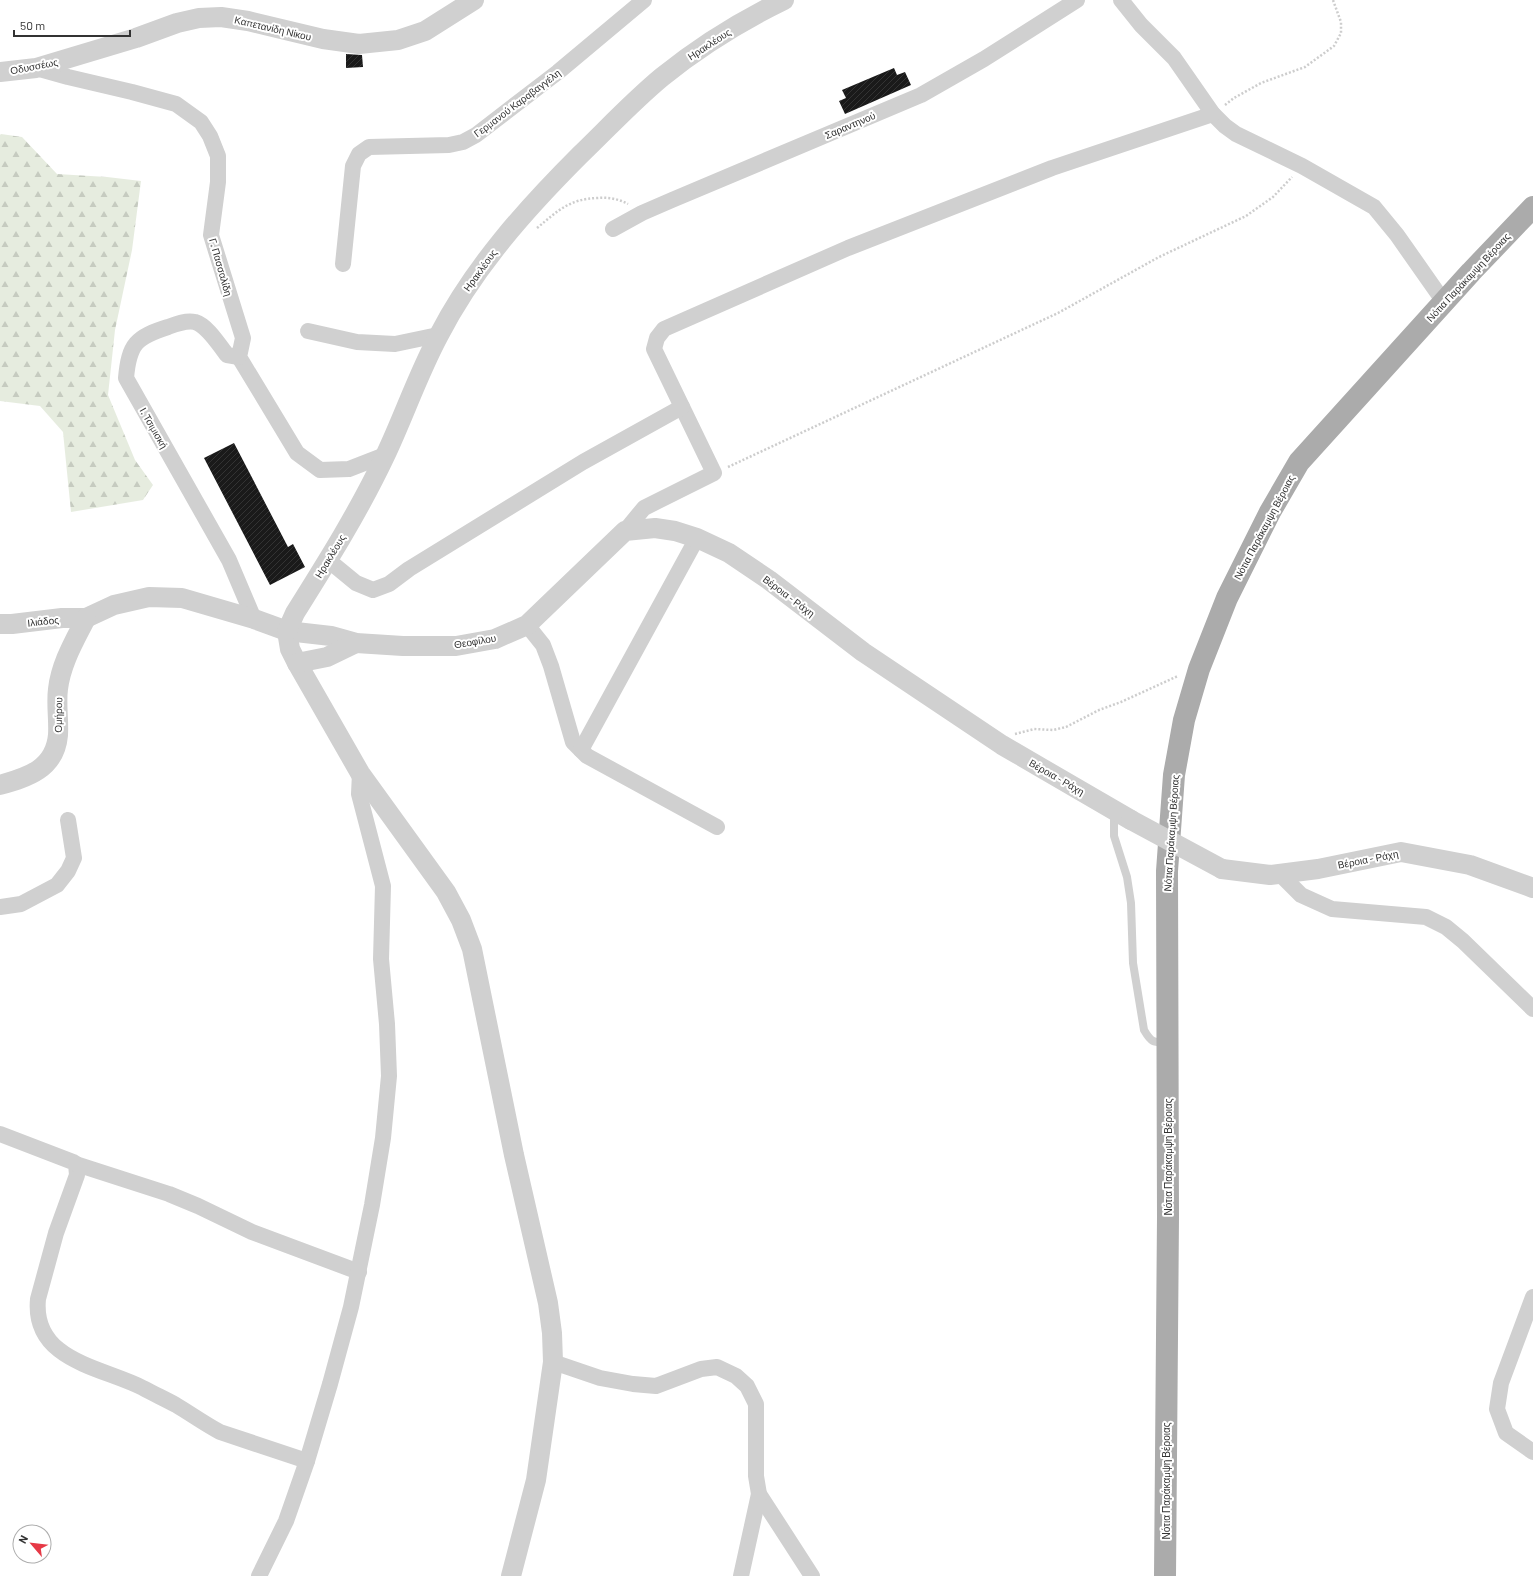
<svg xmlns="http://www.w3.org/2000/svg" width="1533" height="1576" font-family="Barlow,sans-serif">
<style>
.forest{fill:url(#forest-firs)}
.building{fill:url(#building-hatch)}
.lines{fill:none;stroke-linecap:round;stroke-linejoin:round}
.path{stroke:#cdcdcd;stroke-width:2.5;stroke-dasharray:2 2;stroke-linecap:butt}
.service{stroke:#d0d0d0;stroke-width:8}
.minor{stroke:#d0d0d0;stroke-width:16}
.tertiary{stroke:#d0d0d0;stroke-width:20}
.primary{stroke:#ababab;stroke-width:22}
.tertiary-bridge{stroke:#d0d0d0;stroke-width:20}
.labels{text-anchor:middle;stroke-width:4;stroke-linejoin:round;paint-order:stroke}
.street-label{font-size:10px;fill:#333;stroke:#fff}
</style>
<defs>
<pattern id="forest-firs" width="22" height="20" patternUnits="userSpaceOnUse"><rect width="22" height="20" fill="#e6ecdf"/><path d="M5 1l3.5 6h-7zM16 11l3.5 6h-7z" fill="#c6cbc0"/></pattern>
<pattern id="building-hatch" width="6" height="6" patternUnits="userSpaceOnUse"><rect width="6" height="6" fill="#1a1a1a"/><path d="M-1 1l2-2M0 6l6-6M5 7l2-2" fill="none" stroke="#333"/></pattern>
</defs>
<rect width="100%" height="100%" fill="#fff"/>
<path class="forest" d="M1 134 22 137 57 174 107 177 141 181 132 250 115 330 108 395 135 460 153 485 143 500 71 512 63 432 40 406 0 401V135Z"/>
<g class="building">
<path d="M346 54 362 55 363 67 346 68Z"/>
<path d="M894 68 897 75 905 72 911 85 845 114 839 101 846 98 842 90Z"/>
<path d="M234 443 288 547 293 544 305 567 270 585 204 458Z"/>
</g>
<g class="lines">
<g class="path">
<path d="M1225 105 1234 98 1261 83 1305 67 1334 46 1341 33V22L1333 0"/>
<path d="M537 228C559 210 569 199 598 198 608 197 619 199 628 204"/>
<path d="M728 467 1058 313 1159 257 1246 216 1273 197 1292 177"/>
<path d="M1015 734 1034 729 1053 730 1066 727 1099 710 1121 702 1178 676"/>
</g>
<path class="service" d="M1114 812V836L1127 877 1131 903 1133 963 1144 1030C1151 1042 1153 1043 1167 1042"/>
<g class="minor">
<path d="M1121 0 1141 25 1174 58 1213 114 1225 126 1236 134 1302 166 1374 207 1397 235 1444 302"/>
<path d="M36 68 68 77 132 92 176 104 201 122 210 136 218 156V182L211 235 243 338 239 357 297 453 320 470 349 469 385 455"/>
<path d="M613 229 642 213 672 200 921 95 984 59 1077 0"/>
<path d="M343 264 353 166 359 154 369 147 449 145 463 142 476 135 558 72 644 0"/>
<path d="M308 331 357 342 395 344 438 335"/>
<path d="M239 357 227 355C219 345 208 326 195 322 186 320 176 324 168 327 136 337 129 344 126 378L229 560 254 619"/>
<path d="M625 531 644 508 714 473 654 349 657 338 664 329 848 248 1052 168 1213 114"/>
<path d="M328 560 356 583 373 590 389 584 409 569 583 462 682 407"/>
<path d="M527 625 543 645 551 666 573 742 587 756 717 827"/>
<path d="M581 750 697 538"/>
<path d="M1280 874 1301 895 1332 909 1426 917 1446 927 1463 941 1533 1009"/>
<path d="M0 907 21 904 57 885 68 871 74 858 68 820"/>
<path d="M0 1134 73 1162 76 1164 77 1175 56 1233 38 1299C32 1361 102 1367 143 1388 154 1394 165 1399 176 1405 191 1414 205 1424 220 1432L307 1461"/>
<path d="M76 1164 169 1194 198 1206 252 1232 359 1272"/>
<path d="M1533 1297 1501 1383 1497 1409 1506 1433 1533 1452"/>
<path d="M553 1362 600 1378 633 1384 656 1386 701 1369 717 1367 736 1376 747 1386 756 1404V1476L759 1494 812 1576"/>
<path d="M259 1576 286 1521 307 1461 330 1384 351 1307 372 1205 383 1138 389 1076 387 1024 381 959 383 886 359 794 360 773"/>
<path d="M741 1576 759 1494"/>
</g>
<g class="tertiary">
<path d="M0 72 36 68 136 38 177 23 199 18 221 17 248 21 323 39 359 44 398 40 425 31 474 0"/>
<path d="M0 624H12L62 618H86L114 605 149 597 182 598 254 619 287 631 331 636 356 643 403 646H456L495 639 527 625 625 531 655 528 675 531 697 538 729 553 769 580 863 652 1002 745 1131 820"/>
<path d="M287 631 290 649 297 663 360 773 446 892 461 920 472 949 514 1155 548 1303 552 1333 553 1362 536 1480 511 1576"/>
<path d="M287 631 295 613C327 562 359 511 385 456 404 416 418 374 439 335 474 267 526 209 580 155 607 129 633 101 662 77 699 47 741 21 784 0"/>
<path d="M297 663 327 657 356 643"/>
<path d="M0 785C28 777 55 769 58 735 59 720 56 704 58 689 61 663 75 640 86 618"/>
<path d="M1222 869 1270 875 1318 869 1401 852 1470 865 1533 888"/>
</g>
<path class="primary" d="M1165 1576 1168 1217 1167 871 1174 775 1184 720 1199 669 1227 598 1270 512 1299 462 1471 272 1533 207"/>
<path class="tertiary-bridge" d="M1131 820 1222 869"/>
</g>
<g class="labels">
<g class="street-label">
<text transform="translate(273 28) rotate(13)" y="4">Καπετανίδη Νίκου</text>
<text transform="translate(709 44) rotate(-33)" y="4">Ηρακλέους</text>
<text transform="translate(34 66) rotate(-11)" y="4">Οδυσσέως</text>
<text transform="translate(517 103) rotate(-37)" y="4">Γερμανού Καραβαγγέλη</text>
<text transform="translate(850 125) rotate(-23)" y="4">Σαραντηνού</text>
<text transform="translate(221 267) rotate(74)" y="4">Γ. Πασσαλίδη</text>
<text transform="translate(480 270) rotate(-54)" y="4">Ηρακλέους</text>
<text transform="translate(1468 277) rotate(-47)" y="4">Νότια Παράκαμψη Βέροιας</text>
<text transform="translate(154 428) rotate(60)" y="4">Ι. Τσιμισκή</text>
<text transform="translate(1264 527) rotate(-62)" y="4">Νότια Παράκαμψη Βέροιας</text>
<text transform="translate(330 556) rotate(-59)" y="4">Ηρακλέους</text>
<text transform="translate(789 596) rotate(37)" y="4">Βέροια - Ράχη</text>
<text transform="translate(43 621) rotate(-6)" y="4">Ιλιάδος</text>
<text transform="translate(475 641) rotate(-10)" y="4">Θεοφίλου</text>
<text transform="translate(58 715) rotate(-89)" y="4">Ομήρου</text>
<text transform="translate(1057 777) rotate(30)" y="4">Βέροια - Ράχη</text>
<text transform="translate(1171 833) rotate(-86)" y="4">Νότια Παράκαμψη Βέροιας</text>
<text transform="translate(1368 859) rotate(-11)" y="4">Βέροια - Ράχη</text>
<text transform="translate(1168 1157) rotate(-90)" y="4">Νότια Παράκαμψη Βέροιας</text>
<text transform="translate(1166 1481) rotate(-90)" y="4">Νότια Παράκαμψη Βέροιας</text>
</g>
</g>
<g transform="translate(32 1544) rotate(298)"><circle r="19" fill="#ffffff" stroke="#adadad"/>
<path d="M0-3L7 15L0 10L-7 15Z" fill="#e63946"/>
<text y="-6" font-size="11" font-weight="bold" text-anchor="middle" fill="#333333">N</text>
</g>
<path d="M14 30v6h116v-6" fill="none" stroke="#333333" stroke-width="2"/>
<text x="20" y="30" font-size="12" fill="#333333" stroke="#ffffff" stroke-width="3" paint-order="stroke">50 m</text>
</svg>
